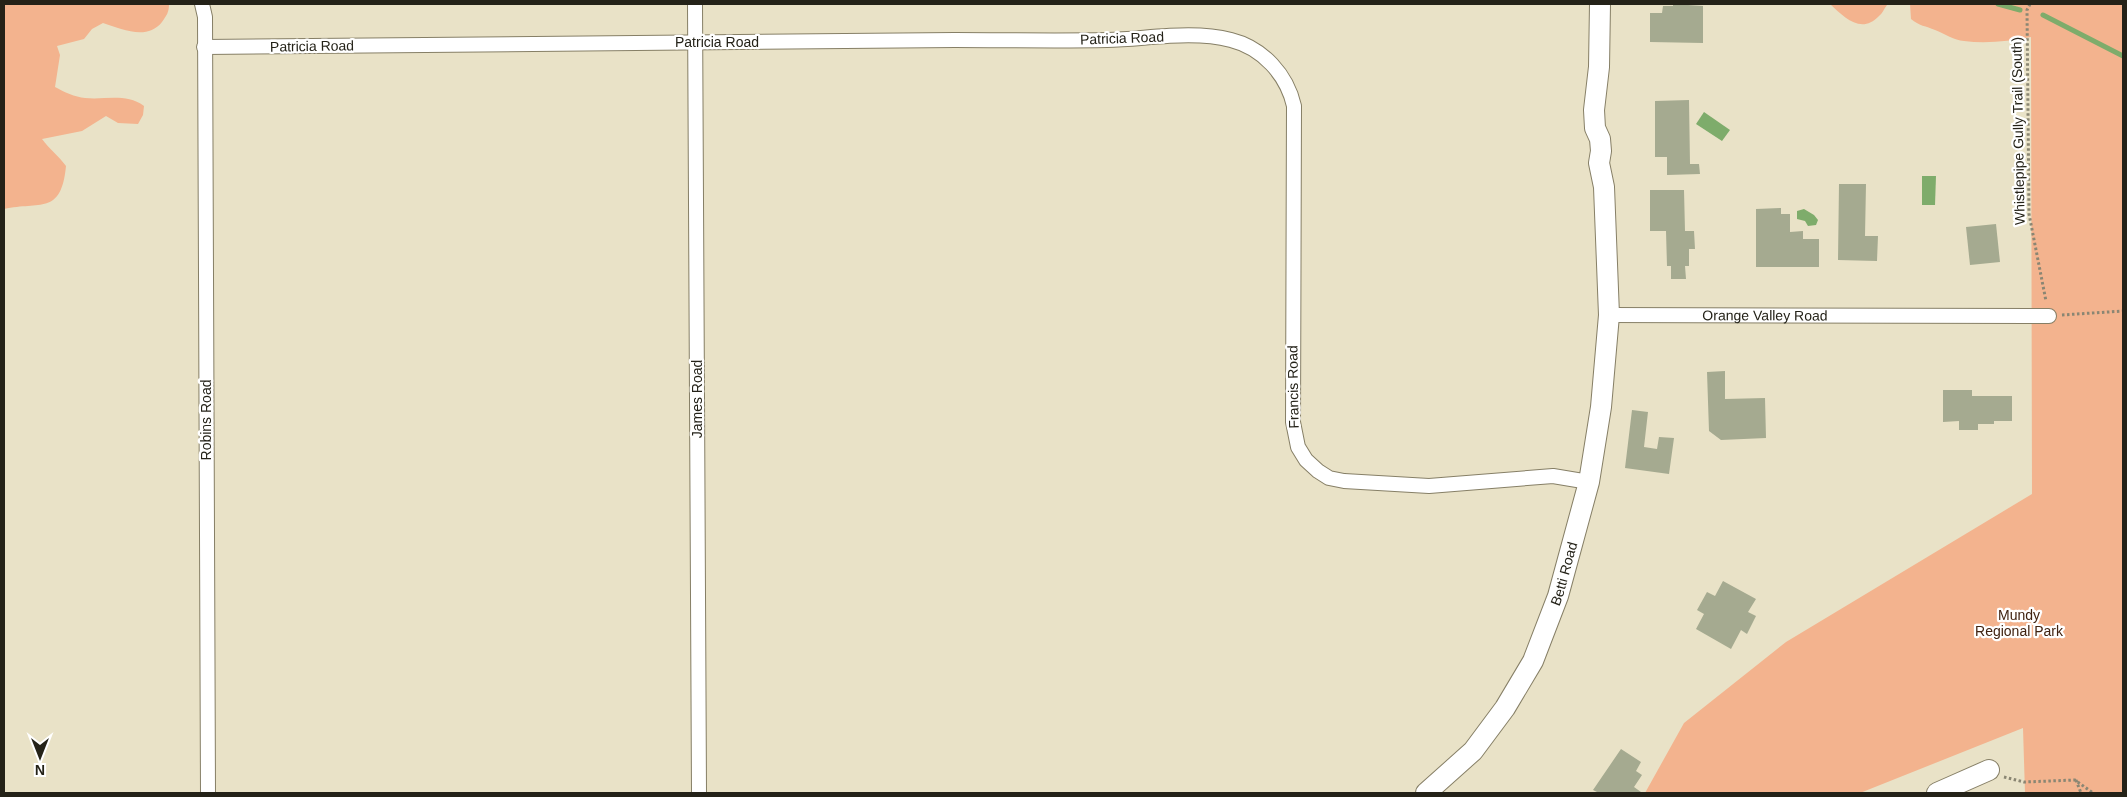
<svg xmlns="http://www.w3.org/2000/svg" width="2127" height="797" font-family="Helvetica,sans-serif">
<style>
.green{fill:#f3b38e}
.water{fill:#7eac6b}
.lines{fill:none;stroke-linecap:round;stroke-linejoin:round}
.stream{stroke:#7eac6b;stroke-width:5}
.building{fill:#a5aa90}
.street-casing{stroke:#867f66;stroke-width:16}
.secondary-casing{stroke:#867f66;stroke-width:22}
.path{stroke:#8a8673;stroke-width:3;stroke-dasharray:2.5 2.5;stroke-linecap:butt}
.street{stroke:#fff;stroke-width:14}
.secondary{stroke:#fff;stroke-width:20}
.labels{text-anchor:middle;stroke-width:4.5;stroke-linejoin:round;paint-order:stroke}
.street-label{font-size:14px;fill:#242218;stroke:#fff}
.park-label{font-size:14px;fill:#402311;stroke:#fff}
</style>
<rect width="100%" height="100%" fill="#e9e2c7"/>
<g class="green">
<path d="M4 4H169C169 12 167 15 162 22 147 41 122 29 103 23L92 29 84 39 57 46 60 55 55 87C64 92 75 97 85 98 106 100 126 93 144 106L143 115 138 124 118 123 106 116 82 131 42 139C49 149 59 156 66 166 61 216 40 201 4 209Z"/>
<path d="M1830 4H1888C1884 8 1883 13 1879 16 1861 35 1844 17 1830 4Z"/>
<path d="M1910 4H2123V793H2025L2023 728 1860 793H1645L1684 723 1786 642 2032 494 2031 37C2009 41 1987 44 1964 41 1954 40 1945 34 1935 30 1926 26 1919 26 1911 19Z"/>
</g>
<g class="water">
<path d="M1704 112 1730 130 1722 141 1696 124Z"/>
<path d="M1922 176H1936L1935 205H1922Z"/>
<path d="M1804 209 1814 215 1818 220 1816 225 1808 226 1805 221 1797 219V211Z"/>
</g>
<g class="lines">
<g class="stream">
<path d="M1998 4 2020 10"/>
<path d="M2043 15 2123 56"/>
</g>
</g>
<g class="building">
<path d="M1673 4 1703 6V43L1650 42V13H1662L1663 6H1673Z"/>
<path d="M1689 100 1690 164H1699L1700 174 1667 175V157H1655V101Z"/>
<path d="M1839 184H1866L1865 236H1878L1877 261 1838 260Z"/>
<path d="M1650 190H1684L1685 231H1694L1695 249H1689V266H1685L1686 279H1671V266H1667L1666 231H1650Z"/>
<path d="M1781 208V214H1790V232L1803 231V239H1819V267H1756V209Z"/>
<path d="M1996 224 2000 262 1970 265 1966 227Z"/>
<path d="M1725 371V399L1765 398 1766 438 1721 440 1709 431 1707 372Z"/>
<path d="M1943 390H1972V396H2012V421H1994V424H1978V430H1959V421L1943 422Z"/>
<path d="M1632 410 1648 412 1644 447 1657 449 1659 437 1674 438 1669 474 1625 468Z"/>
<path d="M1723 581 1756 599 1748 612 1756 616 1747 634 1741 630 1731 649 1696 629 1704 614 1697 610 1707 592 1715 596Z"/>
<path d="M1621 749 1641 762 1636 771 1642 775 1634 787 1641 792 1640 793H1599L1593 790Z"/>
</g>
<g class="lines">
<defs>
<g id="street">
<path d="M202 4 205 17 208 793"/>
<path d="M695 4 699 793"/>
<path d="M204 47C455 44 705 41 955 40 1006 40 1057 41 1107 40 1148 39 1192 30 1231 40 1263 48 1287 75 1294 106L1293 422 1298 447 1306 460 1318 471 1329 478 1344 481 1429 486 1553 476 1589 482"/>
<path id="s1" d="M1609 315 2049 316"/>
</g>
<g id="secondary">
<path id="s2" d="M1426 793 1473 751 1505 708 1533 661 1558 596 1589 482 1601 407 1609 315 1604 187 1599 163 1601 151 1600 139 1595 128 1594 110 1599 67 1600 4"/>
<path d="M1937 793 1989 770"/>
</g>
</defs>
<use href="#street" class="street-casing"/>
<use href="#secondary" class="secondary-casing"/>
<g class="path">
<path d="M2030 4 2027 10 2029 214 2046 301"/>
<path d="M2062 315 2123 311"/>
<path d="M2004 777 2024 782 2075 780 2093 793"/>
<path d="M2076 780 2081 793"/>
</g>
<use href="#street" class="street"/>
<use href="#secondary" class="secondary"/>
</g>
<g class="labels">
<g class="street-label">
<text transform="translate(1122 38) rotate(-2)" y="5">Patricia Road</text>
<text x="717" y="47">Patricia Road</text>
<text transform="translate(312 46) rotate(-1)" y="5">Patricia Road</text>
<text transform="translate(2018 131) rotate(-91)" y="5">Whistlepipe Gully Trail (South)</text>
<text dy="5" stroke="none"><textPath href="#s1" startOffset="156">Orange Valley Road</textPath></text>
<text transform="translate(1293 387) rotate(-91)" y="5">Francis Road</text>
<text transform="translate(697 399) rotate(-90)" y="5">James Road</text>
<text transform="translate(206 420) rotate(-90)" y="5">Robins Road</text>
<text dy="5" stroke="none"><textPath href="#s2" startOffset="264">Betti Road</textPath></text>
</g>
<g class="park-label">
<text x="2019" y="620">Mundy<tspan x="2019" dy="16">Regional Park</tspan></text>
</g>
</g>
<rect width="2127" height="797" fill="none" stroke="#242218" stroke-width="10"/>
<g transform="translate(40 757) rotate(180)" stroke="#ffffff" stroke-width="4" paint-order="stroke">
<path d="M0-4L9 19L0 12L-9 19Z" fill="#242218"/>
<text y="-8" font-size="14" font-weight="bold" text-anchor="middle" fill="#242218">N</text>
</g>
</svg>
